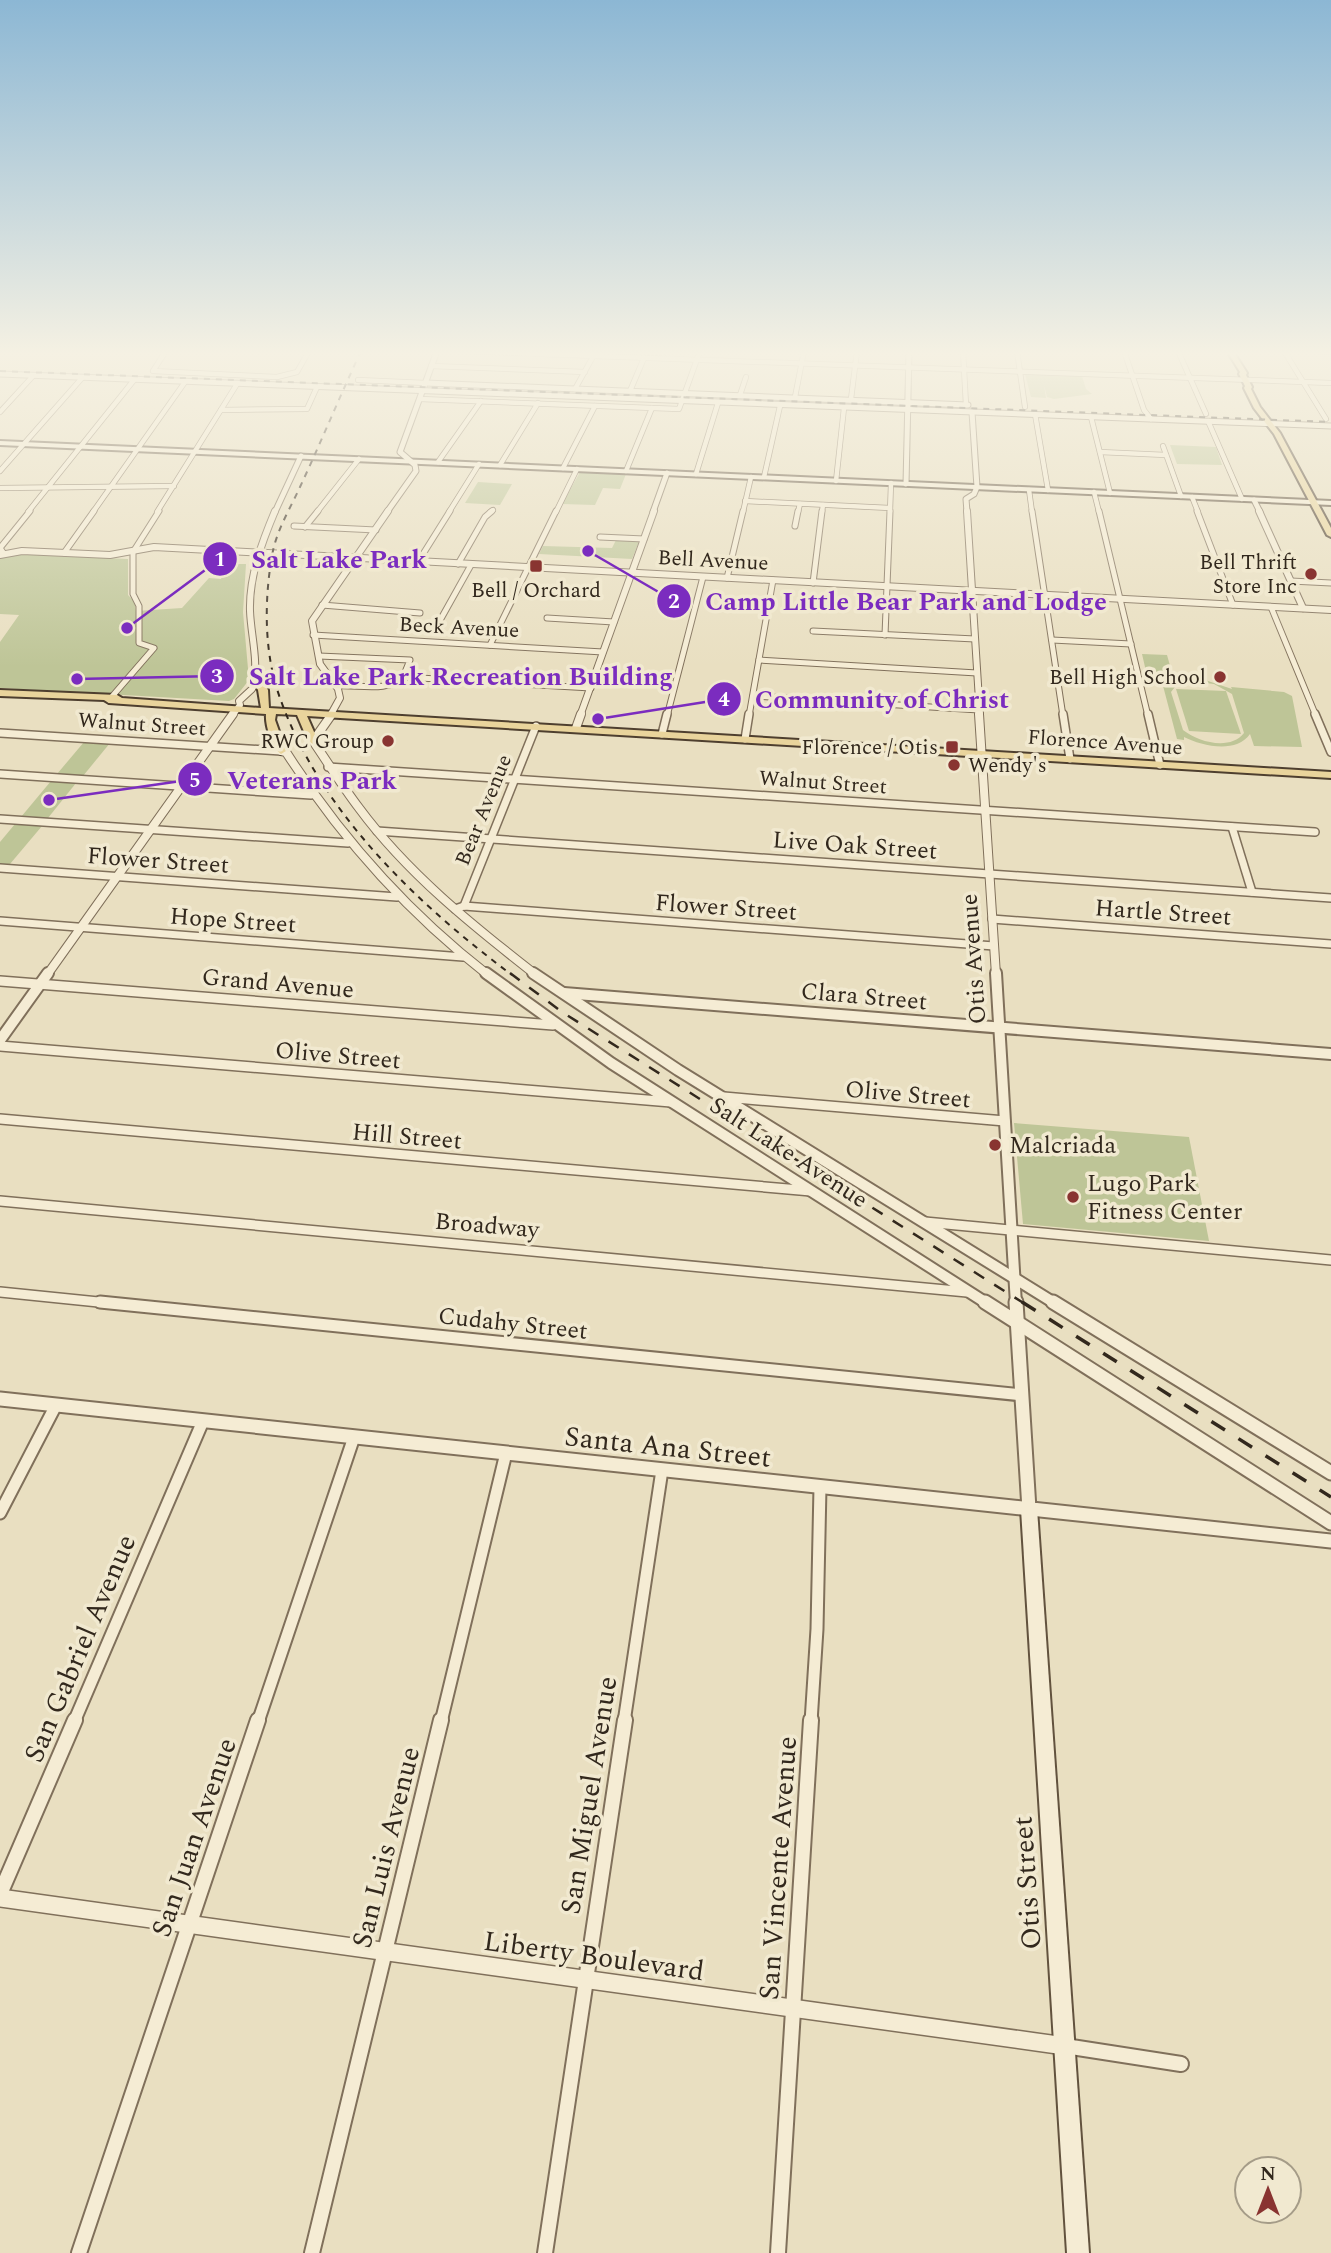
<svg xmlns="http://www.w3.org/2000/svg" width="1331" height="2253" font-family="Spectral,serif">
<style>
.green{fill:#bec597;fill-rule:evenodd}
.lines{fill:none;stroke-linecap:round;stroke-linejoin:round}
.minor-far5-casing{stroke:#80705b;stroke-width:6}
.minor-far4-casing{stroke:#80705b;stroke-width:7}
.minor-far3-casing{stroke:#80705b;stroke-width:10}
.minor-far2-casing{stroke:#80705b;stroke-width:12}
.minor-far1-casing{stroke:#80705b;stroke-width:15}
.minor-casing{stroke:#80705b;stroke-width:18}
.tertiary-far5-casing{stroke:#80705b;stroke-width:7}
.tertiary-far4-casing{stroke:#80705b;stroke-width:8}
.tertiary-far3-casing{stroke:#80705b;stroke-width:10}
.tertiary-far2-casing{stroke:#80705b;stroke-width:14}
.tertiary-far1-casing{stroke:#80705b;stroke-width:17}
.tertiary-casing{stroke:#80705b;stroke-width:20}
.secondary-casing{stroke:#62523e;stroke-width:4}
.primary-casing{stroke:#4e3f2f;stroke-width:4}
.minor-far5{stroke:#f5ecd4;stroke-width:4.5}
.minor-far4{stroke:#f5ecd4;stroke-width:5}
.minor-far3{stroke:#f5ecd4;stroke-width:7}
.minor-far2{stroke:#f5ecd4;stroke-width:9}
.minor-far1{stroke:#f5ecd4;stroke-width:11}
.minor{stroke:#f5ecd4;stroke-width:14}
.tertiary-far5{stroke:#f5ecd4;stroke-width:5}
.tertiary-far4{stroke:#f5ecd4;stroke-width:6}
.tertiary-far3{stroke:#f5ecd4;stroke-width:8}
.tertiary-far2{stroke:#f5ecd4;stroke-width:10}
.tertiary-far1{stroke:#f5ecd4;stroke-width:13}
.tertiary{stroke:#f5ecd4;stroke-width:17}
.secondary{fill:#f5ecd4;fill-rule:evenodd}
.primary{fill:#e9d49c;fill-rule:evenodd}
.rail-far2{stroke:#32281d;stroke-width:2;stroke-dasharray:6 6;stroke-linecap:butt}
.rail-far1{stroke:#32281d;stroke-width:2.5;stroke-dasharray:12 12;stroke-linecap:butt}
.rail{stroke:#32281d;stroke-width:3.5;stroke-dasharray:16 16;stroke-linecap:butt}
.poi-dot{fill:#893431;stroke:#f1e9d0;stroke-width:2.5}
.labels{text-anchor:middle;stroke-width:7;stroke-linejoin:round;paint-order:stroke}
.far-street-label{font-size:21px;fill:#32281d;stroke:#f1e9d0}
.far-poi-label{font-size:21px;fill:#32281d;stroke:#f1e9d0;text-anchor:end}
.street-label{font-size:24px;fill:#32281d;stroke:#f1e9d0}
.poi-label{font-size:24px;fill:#32281d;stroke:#f1e9d0;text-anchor:start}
.near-street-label{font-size:28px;fill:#32281d;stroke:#f1e9d0}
.leader{fill:none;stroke:#7b2cbf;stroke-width:2.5}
.callout-dot{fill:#7b2cbf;stroke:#f1e9d0;stroke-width:2.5}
.mark-label{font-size:21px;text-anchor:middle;font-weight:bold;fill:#fff}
.callout-label{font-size:26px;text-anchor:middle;font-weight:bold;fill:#7b2cbf;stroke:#f1e9d0;stroke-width:7;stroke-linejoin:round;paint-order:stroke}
</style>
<rect width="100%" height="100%" fill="#e9dfc1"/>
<g class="green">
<path d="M1025 374 1082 376 1086 389 1092 394 1054 399 1047 397 1044 385 1046 398 1031 397Z"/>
<path d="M1170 445 1216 447 1222 465 1177 464Z"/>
<path d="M580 472H582L626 474 620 489 603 488 595 505 562 504Z"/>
<path d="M478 482 512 484 500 505 465 503Z"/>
<path d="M617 538 640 539 632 559 539 554 543 546 612 548Z"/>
<path d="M22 554 128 559V595L135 602 136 611 182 608 209 578 221 579 225 564H246L243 612 249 680 234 699 229 701 0 688V642L19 615 0 614V557Z"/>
<path d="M1142 654 1167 655 1174 680 1202 679 1232 689 1231 687 1284 692 1292 696 1302 747 1254 746 1250 734C1236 754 1202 746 1184 737V740L1177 739 1162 682 1171 681 1148 680ZM1189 681 1214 684 1232 694 1244 733C1230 751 1198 742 1183 730L1171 692 1178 683Z"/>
<path d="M1176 689 1226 691 1241 734 1189 731Z"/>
<path d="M84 742 110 743 83 776 57 774Z"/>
<path d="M51 781 76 783 48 818 21 817Z"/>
<path d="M15 824 42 826 10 864H0V842Z"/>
<path d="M1014 1123 1189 1137 1209 1241 1023 1224Z"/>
</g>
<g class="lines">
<defs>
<g id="minor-far5">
<path d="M166 351 153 371 277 377 297 372 309 351"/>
<path d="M459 351 1331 383"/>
<path d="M963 351 966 405"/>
<path d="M1017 351 1025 407"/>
<path d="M1124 351 1144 410 1151 419"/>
<path d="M1178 351 1206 414"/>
<path d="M1284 351 1326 419"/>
<path d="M1311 351 1331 352"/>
<path d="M431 366 585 372"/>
<path d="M358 380 426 383"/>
<path d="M575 389 595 353"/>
<path d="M630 391 644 358"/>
<path d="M740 395 746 377"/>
<path d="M795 397 804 351"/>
<path d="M420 399 679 409 700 351"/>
<path d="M851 399 857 351"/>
<path d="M221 410 307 409 317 387"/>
<path d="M0 412 33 376"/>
<path d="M1035 414 1048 490"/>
<path d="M1091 417 1110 493"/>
<path d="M1208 421 1242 499"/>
<path d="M1163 446 1181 496"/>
<path d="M1100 452 1166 455"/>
<path d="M438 462 481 401"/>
<path d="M500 465 538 403"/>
<path d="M563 468 595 406"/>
<path d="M0 471 82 378"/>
<path d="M626 471 652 408"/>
<path d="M696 474 718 403"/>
<path d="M764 477 780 406"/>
<path d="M836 481 844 408"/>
<path d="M0 488 174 486"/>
<path d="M1029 490 1032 512"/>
<path d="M1094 492 1099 512"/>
<path d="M1192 497 1198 512"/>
<path d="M745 501 890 508"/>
<path d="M28 512 134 380"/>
<path d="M93 512 185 382"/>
<path d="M157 512 237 384"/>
<path d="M317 512 359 459"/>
<path d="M449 512 479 464"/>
<path d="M490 512 493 510"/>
<path d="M556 512 577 469"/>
<path d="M743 512 751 477"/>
<path d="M798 512 800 504"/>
<path d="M822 512 823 505"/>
<path d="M890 512 891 483"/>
</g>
<g id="minor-far4">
<path d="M1032 511 1063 716"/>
<path d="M1099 511 1148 716"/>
<path d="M1197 511 1233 605"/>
<path d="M294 526 376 530"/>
<path d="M795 526 798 511"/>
<path d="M305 527 318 511"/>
<path d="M600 537 644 539"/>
<path d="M64 553 94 511"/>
<path d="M4 554 0 548 30 511"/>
<path d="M418 562 450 511"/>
<path d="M458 564 485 517 492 511"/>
<path d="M727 578 743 511"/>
<path d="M1291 581 1331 583"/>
<path d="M813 583 822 511"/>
<path d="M322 605 420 613"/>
<path d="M1271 607 1316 716"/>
<path d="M547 618 614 622"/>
<path d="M438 624 471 565"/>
<path d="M813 631 975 639"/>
<path d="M313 635 603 652"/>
<path d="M885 635 890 511"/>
<path d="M1052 640 1131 644"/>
<path d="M490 645 556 511"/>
<path d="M319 656 410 660 403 677"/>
<path d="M759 660 977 673"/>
<path d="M336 686C355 684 390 693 403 677L591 688"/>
<path d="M753 696 979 710"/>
<path d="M109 700 154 648 139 643V606L133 594V552L159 511"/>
<path d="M667 716 703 577"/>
<path d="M749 716 773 580"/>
</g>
<g id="minor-far3">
<path d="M1063 714 1070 759"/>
<path d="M1148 714 1160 765"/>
<path d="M1315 714 1331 752"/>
<path d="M0 733 281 751"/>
<path d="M662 734 667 714"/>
<path d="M745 739 749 714"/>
<path d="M328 767 1315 832"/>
<path d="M0 774 311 795"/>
<path d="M0 819 348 843"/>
<path d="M1232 827 1252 892"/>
<path d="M377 831 1331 898"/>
<path d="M0 868 397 897"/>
<path d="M464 906 536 726"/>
<path d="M455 909 464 906 994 946"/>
<path d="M992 919 1331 944"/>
<path d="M0 921 463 957"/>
</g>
<g id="minor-far2">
<path d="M0 981 553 1025"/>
<path d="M0 1046 671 1102"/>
<path d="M724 1097 1005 1121"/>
<path d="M0 1119 811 1191"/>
<path d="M0 1201 967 1292"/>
<path d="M925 1222 1331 1260"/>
<path d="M0 1292 118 1304"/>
</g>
<g id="minor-far1">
<path d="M100 1302 1022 1395"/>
<path d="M0 1513 56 1405"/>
<path d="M74 1722 203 1421"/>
<path d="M258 1722 354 1437"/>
<path d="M441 1722 506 1453"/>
<path d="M624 1722 662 1470"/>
<path d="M811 1722 817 1629 820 1487"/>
</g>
<g id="minor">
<path d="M0 1894 75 1720"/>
<path d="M1065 2046 1181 2064"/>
<path d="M79 2253 258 1720"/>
<path d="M312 2253 441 1720"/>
<path d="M545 2253 625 1720"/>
<path d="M778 2253 811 1720"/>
</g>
<g id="tertiary-far5">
<path d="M0 374 1331 426"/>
<path d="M426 383 968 405"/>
<path d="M906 484 909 351"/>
<path d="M1254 500 1260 512"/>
<path d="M275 512 301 456"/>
<path d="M387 512 416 471 415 465 400 452 437 351"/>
<path d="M653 512 667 473"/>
<path d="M967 512 966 499 974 494 977 487 972 412"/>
</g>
<g id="tertiary-far4">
<path d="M967 511 980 716"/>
<path d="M1259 511 1303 608"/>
<path d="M0 555 22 551 110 555 154 547 1331 610"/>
<path d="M253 687C259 662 251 636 250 611 249 576 262 542 275 511"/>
<path d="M232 716 240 705 239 701 252 689"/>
<path d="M330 716 340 698 338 689 320 664 312 621 388 511"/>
<path d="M580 716 654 511"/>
</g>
<g id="tertiary-far3">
<path d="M332 714 313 741C328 763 343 787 359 808 407 873 472 925 536 975"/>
<path d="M979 714 996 975"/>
<path d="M576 728 581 714"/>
<path d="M281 751 286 752C341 838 407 912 488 975"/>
<path d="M47 975 233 714"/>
</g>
<g id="tertiary-far2">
<path d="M486 973 611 1063 988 1304"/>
<path d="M533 973 678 1070 1056 1304"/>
<path d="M996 973 1016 1304"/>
<path d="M564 993 1331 1054"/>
<path d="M0 1040 48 973"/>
</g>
<g id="tertiary-far1">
<path d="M985 1302 1331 1523"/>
<path d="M1016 1302 1029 1509"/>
<path d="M1053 1302 1331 1473"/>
<path d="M0 1399 1331 1541"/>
</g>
<path id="tertiary" d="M0 1898 1065 2046"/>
<g id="secondary">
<path d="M0 441 1331 501V505L0 445Z"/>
<path d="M1029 1502 1035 1504 1037 1509 1089 2253H1067L1021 1509 1023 1504Z"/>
</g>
<g id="primary">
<path d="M1227 351H1233L1247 373 1246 375 1252 387 1251 389 1260 407 1280 433 1331 528V537L1327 535 1274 434 1254 408 1244 388 1245 386 1239 374 1240 372Z"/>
<path d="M256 675 259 676 268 690 269 708 1331 772V778L307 716 318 741 313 744 308 741 297 715 276 714 275 720 286 751 281 754C272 748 265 725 266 714L109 703 104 700 0 696V690L117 695 122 698 261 708 258 690 251 678Z"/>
</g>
</defs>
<use href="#minor-far5" class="minor-far5-casing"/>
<use href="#minor-far4" class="minor-far4-casing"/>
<use href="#minor-far3" class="minor-far3-casing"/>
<use href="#minor-far2" class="minor-far2-casing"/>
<use href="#minor-far1" class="minor-far1-casing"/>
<use href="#minor" class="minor-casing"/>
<use href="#tertiary-far5" class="tertiary-far5-casing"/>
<use href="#tertiary-far4" class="tertiary-far4-casing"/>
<use href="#tertiary-far3" class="tertiary-far3-casing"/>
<use href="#tertiary-far2" class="tertiary-far2-casing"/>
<use href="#tertiary-far1" class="tertiary-far1-casing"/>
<use href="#tertiary" class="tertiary-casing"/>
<use href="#secondary" class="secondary-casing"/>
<use href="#primary" class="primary-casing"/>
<use href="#minor-far5" class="minor-far5"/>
<use href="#minor-far4" class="minor-far4"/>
<use href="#minor-far3" class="minor-far3"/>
<use href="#minor-far2" class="minor-far2"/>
<use href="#minor-far1" class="minor-far1"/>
<use href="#minor" class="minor"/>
<use href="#tertiary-far5" class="tertiary-far5"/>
<use href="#tertiary-far4" class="tertiary-far4"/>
<use href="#tertiary-far3" class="tertiary-far3"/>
<use href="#tertiary-far2" class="tertiary-far2"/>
<use href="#tertiary-far1" class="tertiary-far1"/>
<use href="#tertiary" class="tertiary"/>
<use href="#secondary" class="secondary"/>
<use href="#primary" class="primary"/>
<g class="rail-far2">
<path d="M361 351C340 396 321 442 300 487 290 509 276 531 272 556 264 601 264 654 280 698 320 812 417 904 512 975"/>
<path d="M0 371 1331 422"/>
</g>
<path class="rail-far1" d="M510 973 562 1012 1025 1304"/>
<path class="rail" d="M1022 1302 1331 1497"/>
</g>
<linearGradient id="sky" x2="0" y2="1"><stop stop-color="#8cb7d4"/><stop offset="0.53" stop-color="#f5f1e3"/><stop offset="1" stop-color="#f5f1e3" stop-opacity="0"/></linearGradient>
<rect width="1331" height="667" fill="url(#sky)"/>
<g class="poi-dot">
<rect x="529" y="559" width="14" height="14" rx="3.5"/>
<circle cx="1311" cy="574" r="7"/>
<circle cx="1220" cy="677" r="7"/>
<circle cx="388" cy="741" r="7"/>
<rect x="945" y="740" width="14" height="14" rx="3.5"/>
<circle cx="954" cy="765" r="7"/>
<circle cx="995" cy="1145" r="7"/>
<circle cx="1073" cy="1197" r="7"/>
</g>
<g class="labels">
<g class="far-street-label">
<text transform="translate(713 560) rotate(3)" y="7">Bell Avenue</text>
<text transform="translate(459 627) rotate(3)" y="7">Beck Avenue</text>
<text transform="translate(142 724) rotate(4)" y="7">Walnut Street</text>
<text transform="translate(1105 742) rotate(4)" y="7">Florence Avenue</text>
<text transform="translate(823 782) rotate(4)" y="7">Walnut Street</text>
<text transform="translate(483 810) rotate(-68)" y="7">Bear Avenue</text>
</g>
<g class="far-poi-label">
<text x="1297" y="569">Bell Thrift<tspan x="1297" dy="24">Store Inc</tspan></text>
<text x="536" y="597" text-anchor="middle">Bell / Orchard</text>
<text x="1206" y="684">Bell High School</text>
<text x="374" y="748">RWC Group</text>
<text x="938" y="754">Florence / Otis</text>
<text x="968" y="772" text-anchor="start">Wendy's</text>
</g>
<g class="street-label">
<text transform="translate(855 845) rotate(4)" y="8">Live Oak Street</text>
<text transform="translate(158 860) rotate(4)" y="8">Flower Street</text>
<text transform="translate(726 907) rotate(4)" y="8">Flower Street</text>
<text transform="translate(1163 912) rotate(4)" y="8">Hartle Street</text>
<text transform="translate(233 920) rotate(4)" y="8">Hope Street</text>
<text transform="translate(973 959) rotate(-94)" y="8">Otis Avenue</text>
<text transform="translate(278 983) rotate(5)" y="8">Grand Avenue</text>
<text transform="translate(864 996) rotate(5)" y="8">Clara Street</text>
<text transform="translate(338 1055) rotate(5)" y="8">Olive Street</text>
<text transform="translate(908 1094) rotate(5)" y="8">Olive Street</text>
<text transform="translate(407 1136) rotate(5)" y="8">Hill Street</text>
<text transform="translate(789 1152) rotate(33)" y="8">Salt Lake Avenue</text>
<text transform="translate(487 1225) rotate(5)" y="8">Broadway</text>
<text transform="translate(513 1323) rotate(6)" y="8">Cudahy Street</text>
</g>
<g class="poi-label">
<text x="1009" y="1153">Malcriada</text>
<text x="1087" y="1191">Lugo Park<tspan x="1087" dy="28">Fitness Center</tspan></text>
</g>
<g class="near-street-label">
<text transform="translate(668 1446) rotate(6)" y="10">Santa Ana Street</text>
<text transform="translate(79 1648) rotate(-67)" y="10">San Gabriel Avenue</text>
<text transform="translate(588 1795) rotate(-81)" y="10">San Miguel Avenue</text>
<text transform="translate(193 1837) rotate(-71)" y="10">San Juan Avenue</text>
<text transform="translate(385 1847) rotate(-76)" y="10">San Luis Avenue</text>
<text transform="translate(777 1868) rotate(-86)" y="10">San Vincente Avenue</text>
<text transform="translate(1026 1883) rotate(-94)" y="10">Otis Street</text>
<text transform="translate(594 1955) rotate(8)" y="10">Liberty Boulevard</text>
</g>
</g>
<path class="leader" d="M127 628L220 559M588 551L674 601M77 679L217 676M598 719L724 699M49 800L195 779"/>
<g class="callout-dot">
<circle cx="127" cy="628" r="7"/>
<circle cx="588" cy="551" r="7"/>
<circle cx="77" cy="679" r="7"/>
<circle cx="598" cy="719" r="7"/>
<circle cx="49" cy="800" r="7"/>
<circle cx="220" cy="559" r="18"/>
<circle cx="674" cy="601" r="18"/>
<circle cx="217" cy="676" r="18"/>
<circle cx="724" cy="699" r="18"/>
<circle cx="195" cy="779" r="18"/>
</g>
<g class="mark-label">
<text x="220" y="566">1</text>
<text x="674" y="608">2</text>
<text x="217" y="683">3</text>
<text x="724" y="706">4</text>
<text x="195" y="787">5</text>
</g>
<g class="callout-label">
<text x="339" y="568">Salt Lake Park</text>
<text x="906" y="610">Camp Little Bear Park and Lodge</text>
<text x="461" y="685">Salt Lake Park Recreation Building</text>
<text x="882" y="708">Community of Christ</text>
<text x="312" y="789">Veterans Park</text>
</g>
<g transform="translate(1268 2190)"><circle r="33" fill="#f1e9d0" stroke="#a59c88" stroke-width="2"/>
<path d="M0-5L12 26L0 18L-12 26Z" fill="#893431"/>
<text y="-10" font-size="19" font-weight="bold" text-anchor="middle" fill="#32281d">N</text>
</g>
</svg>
